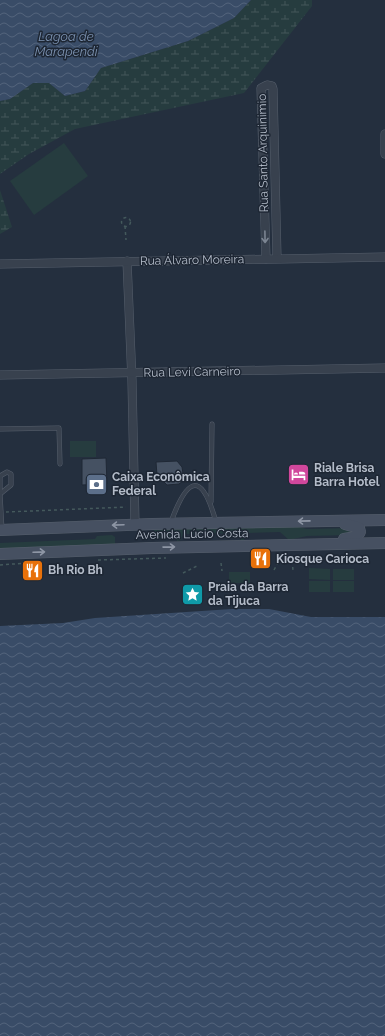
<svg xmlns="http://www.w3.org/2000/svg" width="385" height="1036" font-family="Raleway,sans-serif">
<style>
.green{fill:#263c3f}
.wetland{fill:url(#wetland-marsh)}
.water{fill:url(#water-waves)}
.building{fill:#455162;stroke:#1f2835}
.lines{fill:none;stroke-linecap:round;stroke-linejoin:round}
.lane-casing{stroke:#565f6c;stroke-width:5}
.street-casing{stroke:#565f6c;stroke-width:9}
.secondary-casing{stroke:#565f6c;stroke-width:12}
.path{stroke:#44595c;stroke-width:1.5;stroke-dasharray:3 3;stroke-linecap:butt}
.lane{stroke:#38414e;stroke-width:4}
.street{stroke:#38414e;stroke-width:8}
.secondary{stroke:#465061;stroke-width:11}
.oneway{stroke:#7c8592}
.oneway2{stroke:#8e96a5}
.labels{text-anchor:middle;stroke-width:3;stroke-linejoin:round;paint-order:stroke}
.street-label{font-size:12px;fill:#b4bcc9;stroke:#1d2633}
.poi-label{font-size:12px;font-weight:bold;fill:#b4bcc9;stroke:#1d2633;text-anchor:start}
.water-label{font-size:13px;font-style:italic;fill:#7c92b1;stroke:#1d2633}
</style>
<defs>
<pattern id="wetland-marsh" width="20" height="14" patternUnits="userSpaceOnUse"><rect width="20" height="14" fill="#263c3f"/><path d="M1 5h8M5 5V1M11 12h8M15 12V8" fill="none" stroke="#435659"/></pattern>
<pattern id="water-waves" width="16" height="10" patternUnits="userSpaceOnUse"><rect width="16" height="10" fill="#394c67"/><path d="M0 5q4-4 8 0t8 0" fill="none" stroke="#53647b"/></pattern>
</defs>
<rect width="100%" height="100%" fill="#242f3e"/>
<g class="green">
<path d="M64 143 88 176 34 215 10 181Z"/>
<rect x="70" y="441" width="26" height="16"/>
<path d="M295 526 307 529 351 528 354 532 351 535 307 536 289 540 280 532 246 533 244 540H241L238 533 183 534 181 540 177 541 176 534 170 539 155 538 154 529Z"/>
<path d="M112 535 115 537V545L0 549V543L95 539 97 536Z"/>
<path d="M309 568 330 569V580L309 579Z"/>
<rect x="333" y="569" width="21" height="11"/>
<rect x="229" y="572" width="21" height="11"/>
<rect x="309" y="581" width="21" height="11"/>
<rect x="333" y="581" width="21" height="11"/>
</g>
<g class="wetland">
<path d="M251 0H312V6L244 93 75 129 29 154 0 174V101L10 99 33 83H49L65 96 85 91 101 68 188 41 234 18Z"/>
<path d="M0 190 12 227 0 234Z"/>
</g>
<g class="water">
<path d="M0 0H251L234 18 188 41 101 68 85 91 65 96 49 83H33L10 99 0 101Z"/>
<path d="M232 609H269L311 617H385V1036H0V626L63 623 95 618Z"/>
</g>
<g class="building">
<path d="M106 458 107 484 82 485V459Z"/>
<path d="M177 461 182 467 184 480 179 484 167 485 157 475 156 462Z"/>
</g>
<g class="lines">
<defs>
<g id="lane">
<path d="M0 429 59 428 60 464"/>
<path d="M7 472 11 474V485L0 494V476Z"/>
<path d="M0 494 2 530"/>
<path d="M211 502 212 424"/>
<path d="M171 522C188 475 202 472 216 522"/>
</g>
<g id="street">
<path d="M385 134V154"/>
<path d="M266 259 261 88 267 85 272 86 273 89 277 258"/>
<path d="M127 261 132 381 135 525"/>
<path d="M0 264 385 257"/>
<path d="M0 375 385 368"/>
</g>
<g id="secondary">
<path d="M0 530 152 524 385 520"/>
<path d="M344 539 356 537 360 532 359 528 345 524"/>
<path d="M0 554 152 548 385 543"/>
</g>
</defs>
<use href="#lane" class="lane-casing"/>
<use href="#street" class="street-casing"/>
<use href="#secondary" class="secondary-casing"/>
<g class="path">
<circle cx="126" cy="222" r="4.5"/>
<path d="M125 226 126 240"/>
<path d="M6 512 126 507"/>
<path d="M98 560 166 558"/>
<path d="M292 561 293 570"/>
<path d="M221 563 222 571"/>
<path d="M0 565 40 562"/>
<path d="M274 570 279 561"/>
<path d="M183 573 197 566 198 564"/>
</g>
<use href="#lane" class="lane"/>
<use href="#street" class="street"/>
<use href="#secondary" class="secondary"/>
</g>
<defs><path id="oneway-shaft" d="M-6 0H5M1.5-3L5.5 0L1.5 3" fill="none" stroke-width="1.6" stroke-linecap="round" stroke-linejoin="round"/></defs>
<use class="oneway" href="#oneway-shaft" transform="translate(265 237) rotate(89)"/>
<g class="oneway2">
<use href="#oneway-shaft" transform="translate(304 521) rotate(179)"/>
<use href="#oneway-shaft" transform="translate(118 525) rotate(178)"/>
<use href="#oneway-shaft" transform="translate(169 547) rotate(-1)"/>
<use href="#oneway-shaft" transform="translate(39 552) rotate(-2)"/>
</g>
<defs>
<symbol id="hotel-square" viewBox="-11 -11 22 22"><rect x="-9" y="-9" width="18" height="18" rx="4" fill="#d1479c" stroke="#1d2633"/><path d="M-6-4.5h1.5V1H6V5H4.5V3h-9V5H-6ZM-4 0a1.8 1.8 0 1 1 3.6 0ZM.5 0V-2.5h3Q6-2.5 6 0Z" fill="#fff"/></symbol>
<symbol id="bank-square" viewBox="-11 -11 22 22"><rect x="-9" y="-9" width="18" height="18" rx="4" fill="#5c6f8a" stroke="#1d2633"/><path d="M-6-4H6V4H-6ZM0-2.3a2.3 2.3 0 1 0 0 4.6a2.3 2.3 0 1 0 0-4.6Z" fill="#fff"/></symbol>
<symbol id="restaurant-square" viewBox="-11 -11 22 22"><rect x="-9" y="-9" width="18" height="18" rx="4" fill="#e8710a" stroke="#1d2633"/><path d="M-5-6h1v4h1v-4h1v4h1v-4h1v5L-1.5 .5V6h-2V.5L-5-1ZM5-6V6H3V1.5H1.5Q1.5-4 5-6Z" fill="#fff"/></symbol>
<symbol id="sight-square" viewBox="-11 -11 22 22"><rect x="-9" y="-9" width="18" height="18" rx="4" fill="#0f9aa8" stroke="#1d2633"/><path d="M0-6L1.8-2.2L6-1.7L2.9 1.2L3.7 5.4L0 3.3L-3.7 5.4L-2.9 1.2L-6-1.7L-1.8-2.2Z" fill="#fff"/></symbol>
</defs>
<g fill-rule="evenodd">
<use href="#hotel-square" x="286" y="462" width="25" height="25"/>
<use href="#bank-square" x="84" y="472" width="25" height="25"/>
<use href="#restaurant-square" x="248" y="546" width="25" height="25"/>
<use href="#restaurant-square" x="20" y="558" width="25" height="25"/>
<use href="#sight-square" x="180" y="582" width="25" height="25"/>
</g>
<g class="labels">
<g class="street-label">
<text transform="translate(263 153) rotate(-91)" y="4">Rua Santo Arquinimio</text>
<text transform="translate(192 260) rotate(-1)" y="4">Rua Álvaro Moreira</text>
<text transform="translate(192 372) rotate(-1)" y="4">Rua Levi Carneiro</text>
<text transform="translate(192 534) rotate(-1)" y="4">Avenida Lúcio Costa</text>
</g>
<g class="poi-label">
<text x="314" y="472">Riale Brisa<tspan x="314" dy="14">Barra Hotel</tspan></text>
<text x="112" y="481">Caixa Econômica<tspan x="112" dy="14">Federal</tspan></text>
<text x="276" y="563">Kiosque Carioca</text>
<text x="48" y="574">Bh Rio Bh</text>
<text x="208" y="591">Praia da Barra<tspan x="208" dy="14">da Tijuca</tspan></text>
</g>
<g class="water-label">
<text x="66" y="41">Lagoa de<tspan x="66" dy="15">Marapendi</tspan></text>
</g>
</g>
</svg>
